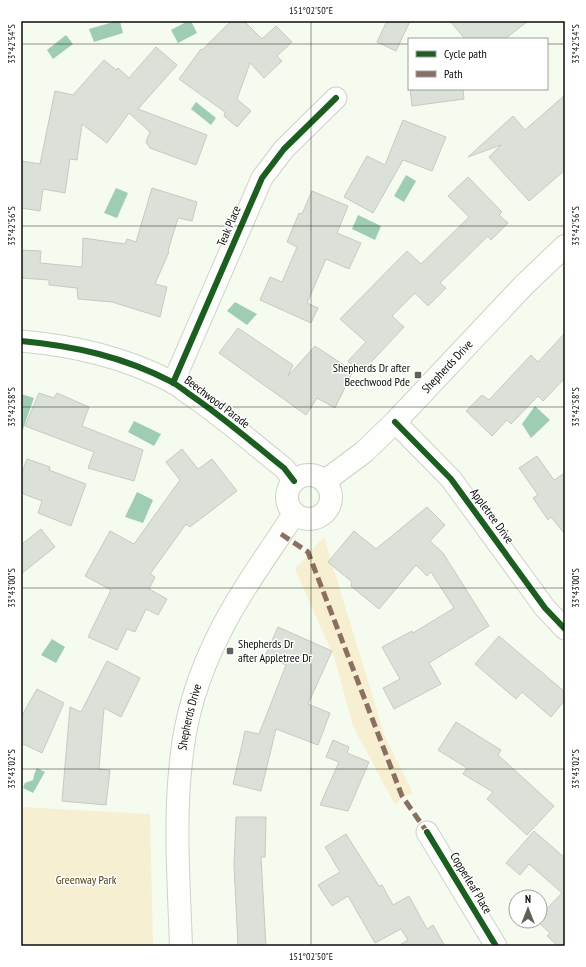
<svg xmlns="http://www.w3.org/2000/svg" width="586" height="967" font-family="'PT Sans Narrow',sans-serif">
<style>
.green{fill:#f7efd1}
.water{fill:#9fcdb4}
.building{fill:#dbe0d8;stroke:#c6cbc2}
.lines{fill:none;stroke-linecap:round;stroke-linejoin:round}
.street-casing{stroke:#ced2c8;stroke-width:23}
.secondary-casing{stroke:#ced2c8;stroke-width:24}
.street{stroke:#fefefd;stroke-width:21}
.secondary{stroke:#fefefd;stroke-width:22}
.quiet{stroke:#8d6e63;stroke-width:5;stroke-dasharray:10 5;stroke-linecap:butt}
.cycleway-casing{stroke:#fff;stroke-width:8}
.cycleway{stroke:#1b5e20;stroke-width:6}
.ticks{fill:none;stroke:#0b0e07;stroke-width:1;stroke-opacity:0.45}
.poi-dot{fill:#5d6159;stroke:#fff;stroke-width:1.5}
.labels{text-anchor:middle;stroke-width:3;stroke-linejoin:round;paint-order:stroke}
.street-label{font-size:12px;fill:#0b0e07;stroke:#fff}
.poi-label{font-size:12px;fill:#0b0e07;stroke:#fff;text-anchor:end}
.park-label{font-size:12px;fill:#4c3c0e;stroke:#fff}
.neatline{fill:none;stroke:#0b0e07;stroke-width:1.5}
.ticks-label{font-size:10px;text-anchor:middle;fill:#0b0e07}
</style>
<rect width="100%" height="100%" fill="#f6fbf0"/>
<g class="green">
<path d="M324 537 385 737 413 793 403 797 395 805 353 726 334 657 295 569Z"/>
<path d="M21 807 150 814 153 946H21Z"/>
</g>
<g class="water">
<path d="M117 21H120L123 33 94 42 89 29Z"/>
<path d="M188 21H191L197 33 178 43 171 30Z"/>
<path d="M66 35 73 44 53 59 47 50Z"/>
<path d="M196 102 216 118 211 125 191 109Z"/>
<path d="M406 175 416 181 404 202 394 196Z"/>
<path d="M116 188 128 193 117 218 104 213Z"/>
<path d="M358 215 381 226 375 240 352 229Z"/>
<path d="M235 302 257 314 247 325 227 311Z"/>
<path d="M21 394 34 398 22 432H21Z"/>
<path d="M535 406 550 420 531 438 522 424Z"/>
<path d="M134 421 161 434 154 446 128 432Z"/>
<path d="M137 492 153 500 143 523 125 517Z"/>
<path d="M52 639 65 647 56 663 41 655Z"/>
<path d="M37 768 45 772 33 793 23 788 25 783 33 780 34 775Z"/>
</g>
<g class="building">
<path d="M231 21H244L262 39 276 26 292 42 277 56 282 61 264 78 250 63 237 99 251 111 237 127 224 116 225 112 179 79 201 49 202 50Z"/>
<path d="M387 21H410L396 51 377 42Z"/>
<path d="M450 21H528L505 39H465Z"/>
<path d="M156 47 177 65 138 109 207 135 196 165 150 148 146 142 150 132 129 113 107 143 82 124 77 160 70 159 65 193 43 189 40 211 21 208V161L40 164 55 91 73 95 104 60 116 70 118 68 129 78Z"/>
<path d="M410 89H463L464 99 412 106Z"/>
<path d="M565 95V170L529 201 489 157 501 145 468 157 513 116 525 130Z"/>
<path d="M403 120 446 137 432 171 403 160 373 213 344 197 367 156 385 165Z"/>
<path d="M468 177 502 212 499 215 508 223 491 240 488 236 440 283 446 288 428 306 415 293 392 316 404 327 361 373 348 361 366 342 340 319 407 251 421 264 469 217 448 196Z"/>
<path d="M152 188 197 202 192 221 178 218 168 251 169 252 155 284 167 287 160 317 112 302 78 299 77 288 49 285V280L21 278V250L41 251 40 263 82 267 83 238 125 244 127 239 136 242Z"/>
<path d="M312 191 348 206 337 233 361 243 349 269 326 259 307 303 318 308 311 323 260 300 270 277 282 282 297 247 287 242 299 213 302 214Z"/>
<path d="M238 328 293 365 288 376 315 346 353 371 335 408 317 398 306 415 219 353Z"/>
<path d="M565 333V378L543 401 538 396 511 424 507 420 492 436 466 411 482 395 489 400 531 355 538 362Z"/>
<path d="M39 393 54 398 57 393 89 407 82 426 143 450 134 481 88 468 94 452 25 426Z"/>
<path d="M182 449 198 469 212 459 237 491 190 527 186 524 150 574 155 577 149 589 167 599 158 615 146 609 135 632 127 629 117 650 88 637 111 590 85 576 110 531 134 544 180 480 166 462Z"/>
<path d="M537 456 554 480 565 473V534L551 517 548 520 533 498 538 495 519 468Z"/>
<path d="M27 459 50 467 49 470 86 484 71 526 38 513 42 501 21 493V475Z"/>
<path d="M427 507 445 525 430 541 443 553 489 626 429 663 441 684 394 709 383 688 400 679 382 647 412 631 413 633 454 608 431 572 427 576 416 565 379 609 351 586 352 582 328 562 354 531 376 549Z"/>
<path d="M41 529 55 547 21 574V545Z"/>
<path d="M278 627 332 651 308 704 330 713 318 745 276 729 261 791 233 784 245 731 259 734 286 665 265 656Z"/>
<path d="M499 636 565 692V700L551 717 522 692 516 699 475 664Z"/>
<path d="M107 661 140 678 121 717 104 708 99 769 110 770 106 805 62 801 70 707 81 712Z"/>
<path d="M37 689 64 703 42 753 21 743V717Z"/>
<path d="M456 722 501 750 498 755 554 806 527 835 487 799 493 792 463 774 467 768 438 750Z"/>
<path d="M333 740 349 747 347 753 369 762 348 811 320 805 339 762 326 757Z"/>
<path d="M236 817H266L265 857H261L266 946H238L234 865Z"/>
<path d="M534 831 565 858V946H558L547 936 550 933 537 921H540V916L562 893 529 864 520 875 506 863Z"/>
<path d="M346 834 379 886 382 885 393 905 409 896 427 929 433 925 445 946H398L408 940 401 929 375 943 348 896 332 906 318 885 340 872 325 847Z"/>
</g>
<g class="lines">
<defs>
<g id="street">
<path d="M21 341C75 346 124 357 172 382 179 386 186 392 192 396 221 416 247 438 274 460L284 468 294 481"/>
<path d="M173 383 262 178 284 149 336 98"/>
<path d="M395 422 451 479 545 608 565 629"/>
<path d="M427 832 496 946"/>
</g>
<g id="secondary">
<circle cx="309" cy="497" r="22"/>
<path id="s1" d="M325 481 364 452 395 422 524 285 565 246"/>
<path id="s2" d="M181 946C179 885 174 823 181 762 185 717 200 671 220 632 241 590 269 553 294 514"/>
</g>
</defs>
<use href="#street" class="street-casing"/>
<use href="#secondary" class="secondary-casing"/>
<use href="#street" class="street"/>
<use href="#secondary" class="secondary"/>
<path class="quiet" d="M281 534 308 552 402 796 427 832"/>
<defs>
<g id="cycleway">
<path d="M21 341C75 346 124 357 172 382 179 386 186 392 192 396 221 416 247 438 274 460L284 468 294 481"/>
<path d="M173 383 262 178 284 149 336 98"/>
<path d="M395 422 451 479 545 608 565 629"/>
<path d="M427 832 496 946"/>
</g>
</defs>
<use href="#cycleway" class="cycleway-casing"/>
<use href="#cycleway" class="cycleway"/>
</g>
<path class="ticks" d="M311 21V946M21 44H409M547 44H565M21 226H565M21 407H565M21 588H565M21 769H565"/>
<g class="poi-dot">
<rect x="414" y="371" width="8" height="8" rx="2"/>
<rect x="226" y="647" width="8" height="8" rx="2"/>
</g>
<g class="labels">
<g class="street-label">
<text transform="translate(229 226) rotate(-67)" y="4">Teak Place</text>
<text dy="4" stroke="none"><textPath href="#s1" startOffset="168">Shepherds Drive</textPath></text>
<text transform="translate(217 402) rotate(37)" y="4">Beechwood Parade</text>
<text transform="translate(492 516) rotate(54)" y="4">Appletree Drive</text>
<text dy="4" stroke="none"><textPath href="#s2" startOffset="230">Shepherds Drive</textPath></text>
<text transform="translate(471 883) rotate(59)" y="4">Copperleaf Place</text>
</g>
<g class="poi-label">
<text x="410" y="372">Shepherds Dr after<tspan x="410" dy="14">Beechwood Pde</tspan></text>
<text x="238" y="648" text-anchor="start">Shepherds Dr<tspan x="238" dy="14">after Appletree Dr</tspan></text>
</g>
<g class="park-label">
<text x="86" y="884">Greenway Park</text>
</g>
</g>
<rect width="586" height="967" fill="none" stroke="#ffffff" stroke-width="44"/>
<rect x="408" y="38" width="140" height="52" fill="#ffffff" stroke="#9d9f9c"/>
<rect x="416" y="51" width="20" height="6" fill="#1b5e20" stroke="#9d9f9c"/>
<text x="444" y="58" font-size="12" fill="#0b0e07">Cycle path</text>
<rect x="416" y="71" width="20" height="6" fill="#8d6e63" stroke="#9d9f9c"/>
<text x="444" y="78" font-size="12" fill="#0b0e07">Path</text>
<g transform="translate(528 909)"><circle r="19" fill="#ffffff" stroke="#9d9f9c"/>
<path d="M0-3L7 15L0 10L-7 15Z" fill="#5d6159"/>
<text y="-6" font-size="11" font-weight="bold" text-anchor="middle" fill="#0b0e07">N</text>
</g>
<rect x="22" y="22" width="542" height="923" class="neatline"/>
<g class="ticks-label">
<text x="311" y="14">151°02'50"E</text>
<text transform="translate(11 44) rotate(-90)" y="4">33°42'54"S</text>
<text transform="translate(575 44) rotate(-90)" y="4">33°42'54"S</text>
<text transform="translate(11 226) rotate(-90)" y="4">33°42'56"S</text>
<text transform="translate(575 226) rotate(-90)" y="4">33°42'56"S</text>
<text transform="translate(11 407) rotate(-90)" y="4">33°42'58"S</text>
<text transform="translate(575 407) rotate(-90)" y="4">33°42'58"S</text>
<text transform="translate(11 588) rotate(-90)" y="4">33°43'00"S</text>
<text transform="translate(575 588) rotate(-90)" y="4">33°43'00"S</text>
<text transform="translate(11 769) rotate(-90)" y="4">33°43'02"S</text>
<text transform="translate(575 769) rotate(-90)" y="4">33°43'02"S</text>
<text x="311" y="960">151°02'50"E</text>
</g>
</svg>
